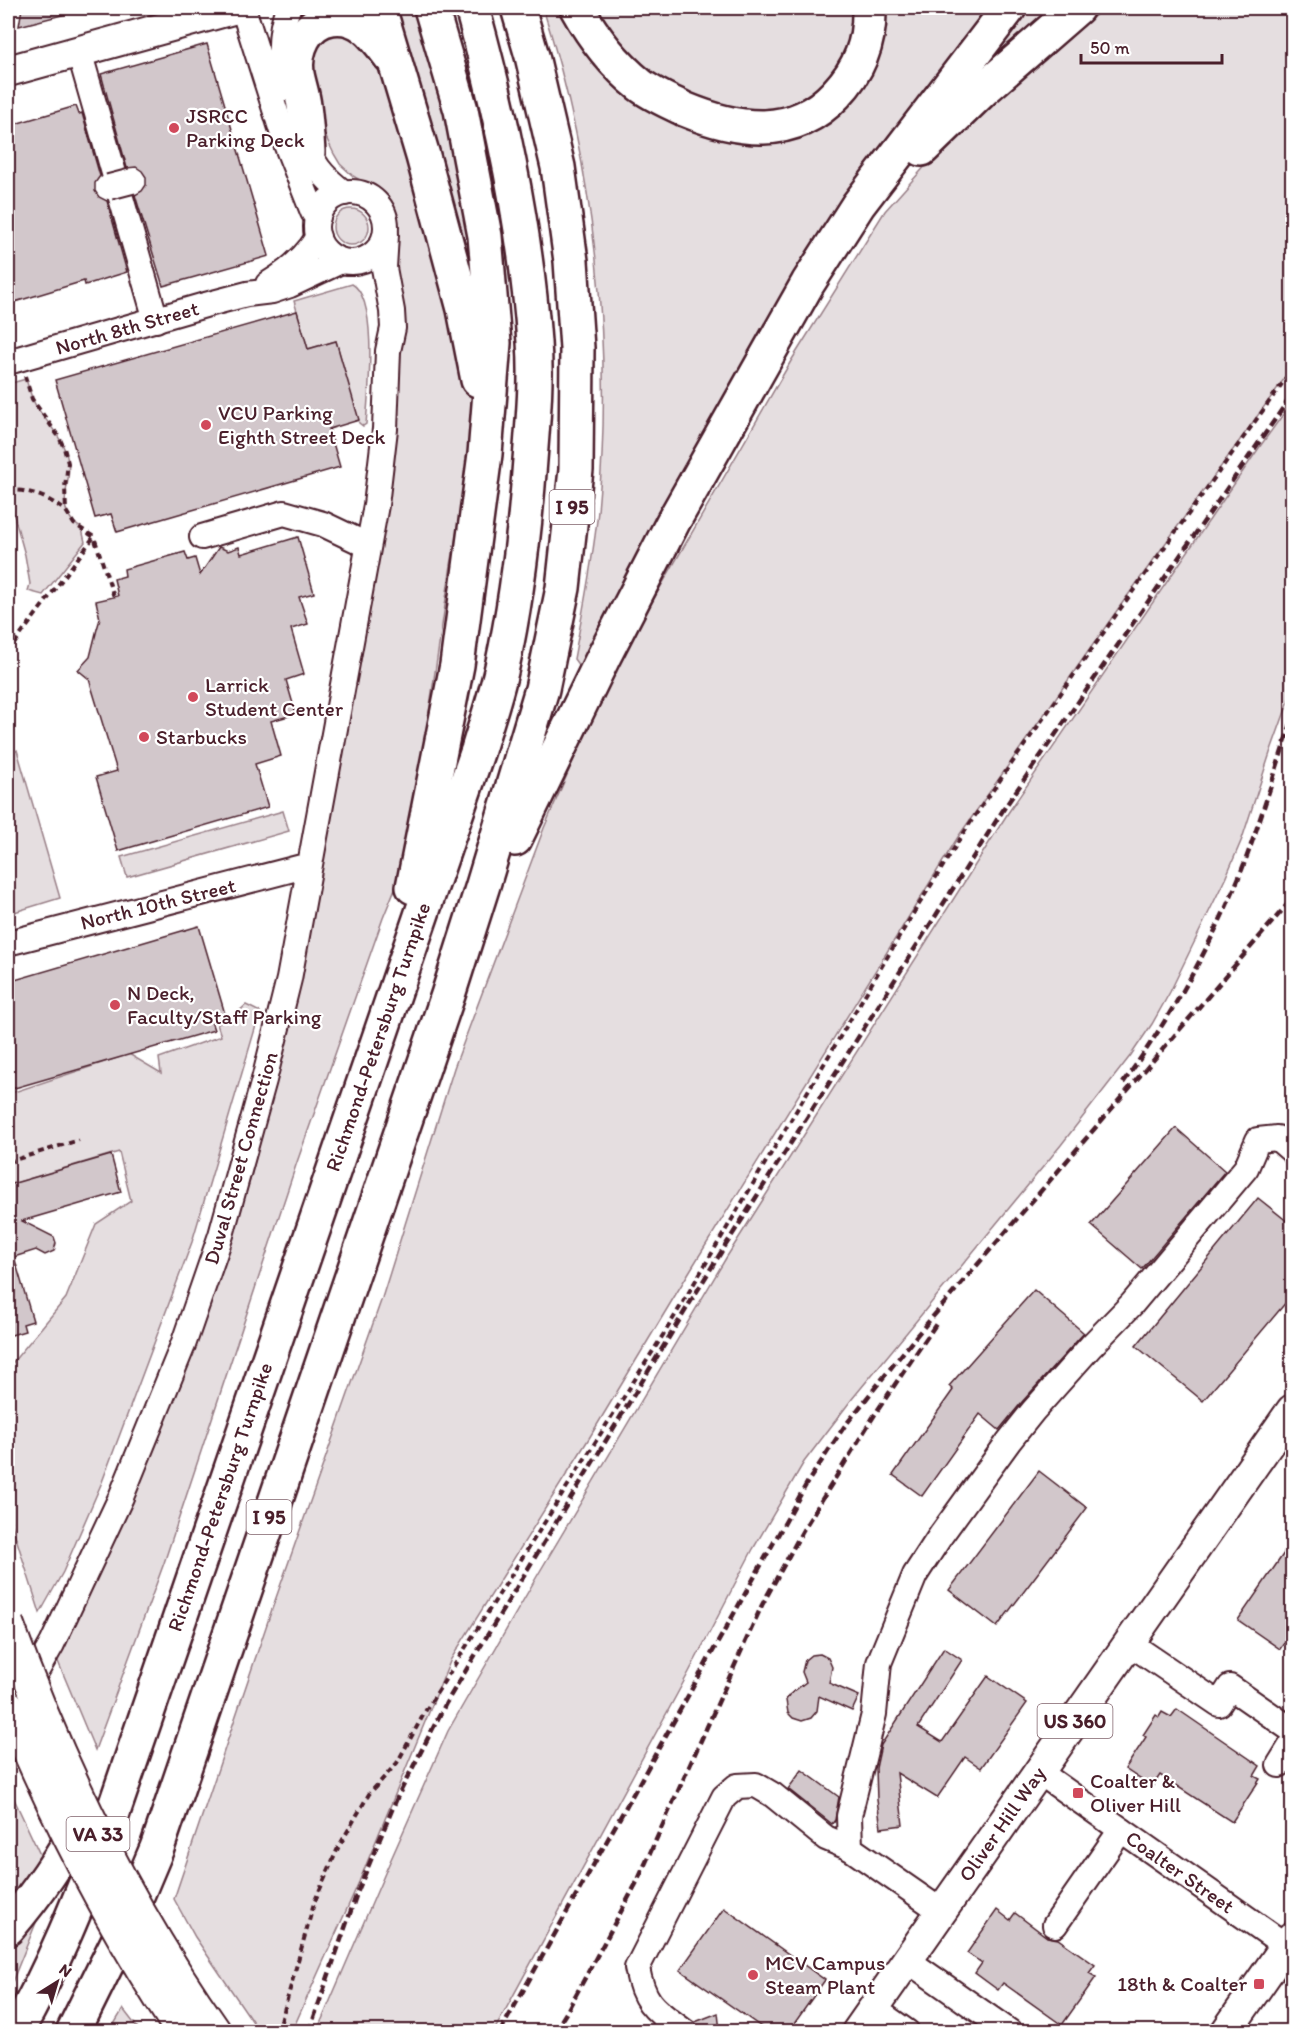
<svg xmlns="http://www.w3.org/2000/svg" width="1300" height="2039" font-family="Itim,sans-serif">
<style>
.green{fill:#e5dee0;stroke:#987e86;stroke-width:1.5}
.building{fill:#d2c7cb;stroke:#4a1f2b;stroke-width:1.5}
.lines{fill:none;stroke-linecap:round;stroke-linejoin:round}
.minor-casing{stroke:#4a1f2b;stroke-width:28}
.major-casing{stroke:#4a1f2b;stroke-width:34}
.highway-casing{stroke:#4a1f2b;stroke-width:38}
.path{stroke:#4a1f2b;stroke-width:4;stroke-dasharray:6 4.5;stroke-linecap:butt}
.minor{stroke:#fff;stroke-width:24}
.major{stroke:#fff;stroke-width:30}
.highway{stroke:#fff;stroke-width:33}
.rail{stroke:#4a1f2b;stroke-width:4.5;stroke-dasharray:9 4.5;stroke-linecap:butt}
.minor-bridge-casing{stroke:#4a1f2b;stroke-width:28;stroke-linecap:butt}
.major-bridge-casing{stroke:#4a1f2b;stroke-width:34;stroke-linecap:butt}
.minor-bridge{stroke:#fff;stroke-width:24}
.major-bridge{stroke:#fff;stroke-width:30}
.poi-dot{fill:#d1495b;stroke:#fff;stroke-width:2}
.labels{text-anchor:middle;stroke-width:4.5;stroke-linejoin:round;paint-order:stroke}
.shield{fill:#fff;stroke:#80626b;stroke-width:1.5}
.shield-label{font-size:20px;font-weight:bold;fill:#4a1f2b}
.poi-label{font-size:21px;fill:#4a1f2b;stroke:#fff;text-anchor:start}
.street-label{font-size:21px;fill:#4a1f2b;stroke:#fff}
</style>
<rect width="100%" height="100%" fill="#fff"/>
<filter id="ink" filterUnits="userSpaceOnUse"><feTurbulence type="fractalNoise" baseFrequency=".0167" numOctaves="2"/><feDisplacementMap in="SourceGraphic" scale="12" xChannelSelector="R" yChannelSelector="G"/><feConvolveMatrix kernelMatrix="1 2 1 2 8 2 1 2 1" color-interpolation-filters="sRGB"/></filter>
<g filter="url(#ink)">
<g class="green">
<path d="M388 8H424L432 34 484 317Z"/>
<path d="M543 8H566L640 93 807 123 878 8H999L584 665 579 666 574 659C583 610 593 561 598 511 614 343 594 168 543 8Z"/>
<path d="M589 8H857L858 18 836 80 790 111H719L639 69Z"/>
<path d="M1025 8H1066L957 95Z"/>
<path d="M1104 8H1292V368L1118 609 958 837 691 1269 588 1440 451 1659 359 1882 292 2031H259L195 1937 174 1899 271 1612 382 1298 454 1068 544 828 612 671 791 361 885 211 945 144Z"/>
<path d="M335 24 375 51 472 378 471 452 451 565 415 806 403 869 383 918 296 1165 164 1563 95 1750 57 1659 224 1260 250 1180 285 1046 397 432 401 327 392 243 396 228 394 209 387 196 353 176 340 164 334 154 323 131 304 56Z"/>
<circle cx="351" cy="227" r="18"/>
<path d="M352 284C379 298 368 397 366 424L363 426 359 423 336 341 308 349 294 301Z"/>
<path d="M26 379C29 390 32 401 38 409 51 427 64 440 68 461 73 488 51 508 82 529L85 542 43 595 28 591 30 584 25 555 8 494V384Z"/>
<path d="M1292 402V692L1270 753 1242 839 1225 879 1170 992 1152 1024 1131 1055 1061 1145 852 1399 804 1462 753 1549 689 1672 494 2031H317L388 1866 448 1731 536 1578 726 1258 1008 813 1261 445Z"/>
<path d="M17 750 60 898 8 914V758Z"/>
<path d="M283 811 289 831 127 877 121 857Z"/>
<path d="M246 1005 260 1012 192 1242 102 1482 63 1572 40 1613 8 1513V1368L66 1298 96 1224 131 1201 119 1152 8 1185V1094L129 1054 161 1073 159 1058 221 1036 217 1024 229 1020Z"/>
<path d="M8 1786 42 1859 8 1906Z"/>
<path d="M44 1903 8 1992V1945Z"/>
<path d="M123 2009 140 2031H110Z"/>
</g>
<g class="building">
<path d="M22 8H69L70 13 19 26Z"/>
<path d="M207 44 269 256 163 286 135 195 142 191 146 185V177L142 171 136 167 127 168 101 74Z"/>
<path d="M76 106 79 114 82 113 100 176 95 183V191L99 197 107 201 127 272 85 285 84 281 8 304V126Z"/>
<path d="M297 311 308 349 336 341 359 420 329 429 340 467 117 532 111 514 95 518 55 380Z"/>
<path d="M298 537 314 593 299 597 308 624 291 629 304 674 286 680 296 714 271 721 281 756 255 764 268 807 118 851 96 777 117 771 89 679 78 670 90 657 97 629 100 619 96 601 118 596 114 579 125 576 124 569 185 552 188 560 195 558 200 575 219 547 228 551 239 547 241 554Z"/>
<path d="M199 926 225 1014 210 1018 214 1030 8 1090V982Z"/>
<path d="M1176 1128 1225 1171 1142 1269 1091 1225Z"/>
<path d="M111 1155 121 1192 22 1221 54 1237 56 1243 54 1251 45 1255 36 1250 14 1257 33 1321 23 1324 25 1331 8 1336V1185Z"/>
<path d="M1258 1198 1293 1226V1294L1203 1401 1136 1346Z"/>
<path d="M1034 1290 1084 1333 1022 1402 999 1430 980 1414 922 1496 893 1475 953 1390 949 1386Z"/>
<path d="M1039 1471 1087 1508 997 1627 949 1590Z"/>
<path d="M1293 1540V1630L1280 1649 1238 1620Z"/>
<path d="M944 1648 962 1660 918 1727 942 1742 988 1676 1027 1703 981 1768 965 1757 937 1798 897 1773 903 1825 881 1828 877 1800 876 1768 881 1745Z"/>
<path d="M820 1654 828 1658 832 1667 829 1683 859 1696 852 1711 819 1696 817 1711 811 1718 802 1721 793 1718 788 1713 786 1700 789 1695 806 1682 802 1672 805 1660 811 1655Z"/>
<path d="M1177 1709 1260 1766 1254 1776 1260 1779 1232 1822 1160 1775 1152 1787 1125 1769 1146 1737 1143 1735 1156 1715 1159 1717 1162 1712 1171 1717Z"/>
<path d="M802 1770 839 1797 835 1820 832 1824 788 1789Z"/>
<path d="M724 1908 825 1980 789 2031H767L680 1970Z"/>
<path d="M997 1910 1010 1920 1015 1913 1047 1937 1058 1939 1095 1965 1089 1973 1096 1977 1062 2025 1003 1983 998 1990 975 1973 982 1963 967 1953Z"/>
<path d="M718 2013 720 2031H699L695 2022Z"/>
</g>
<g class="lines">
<defs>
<g id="minor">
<path d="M243 8 286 144 313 212 318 217"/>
<path d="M79 51 156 320"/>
<path d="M285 88C280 60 278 34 288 8"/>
<path d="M303 137C313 165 321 175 344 193"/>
<circle cx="351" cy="227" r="35"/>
<path d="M268 284C288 272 306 257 318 237"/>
<path d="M8 362 205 305 247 294 272 291 290 285 341 261"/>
<path d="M202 537 284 513 323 524 367 545"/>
<path d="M8 943 309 865"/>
<path d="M1129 1643 1219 1704 1230 1687 1292 1730"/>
<path d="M24 1693 52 1644 121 1497 183 1345 221 1235 264 1080 289 979 376 505 385 429 388 351 393 328 392 311 384 268 386 235"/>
<path d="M1279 1765 1292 1744"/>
<path d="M1039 1772 1292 1950"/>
<path d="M941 1911 850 1848 849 1816 874 1714 879 1663 915 1575 941 1535 1009 1441 1033 1411 1091 1346 1132 1304 1246 1168 1258 1140 1277 1138 1292 1151"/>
<path d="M1055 1925 1121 1830"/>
<path d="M907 1960 1010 2032"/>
<path d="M873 2008 907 2032"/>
<path d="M685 2032C656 2010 644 2006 637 1968L724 1797 737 1786 756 1785 773 1795 826 1838 850 1848"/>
</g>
<g id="major">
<path d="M8 71 236 8"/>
<path d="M857 2032 1292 1410"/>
<path d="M1226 2032 1292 1937"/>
</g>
<g id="highway">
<path d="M379 8 423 156 464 309 478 380"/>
<path d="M577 8C593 37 614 64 640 85 653 95 670 102 684 109 737 131 793 140 836 94 860 69 870 42 869 8"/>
<path d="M922 149 984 89 1077 8"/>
<path d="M308 152C307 136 306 121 304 106 303 95 299 85 297 74 294 50 305 22 332 18 360 14 375 36 390 56"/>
<path d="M515 839 604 656 673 522 808 283 858 205 1009 8"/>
<path d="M413 887 457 665 485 454 494 343 485 236 461 110 431 8"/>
<path d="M8 1928C37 1894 62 1858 83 1818"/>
<path d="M16 2032C53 1968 80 1899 107 1830L478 750C486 723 496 695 502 667 517 599 525 530 530 460 533 421 537 381 534 342 526 229 502 116 472 8"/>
<path d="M73 2032 117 1943 157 1848 448 995 483 885 542 689 563 588 576 470 577 348 571 261 558 167 532 56 518 8"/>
</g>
</defs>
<use href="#minor" class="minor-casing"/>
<use href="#major" class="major-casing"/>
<use href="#highway" class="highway-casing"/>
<g class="path">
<path d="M25 376 32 399 59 437 64 448 68 463 65 487 66 511 74 524 94 537 114 597"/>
<path d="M8 491C28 488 49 498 66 511"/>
<path d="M8 652 93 538"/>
<path d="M8 1162 79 1140"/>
<path d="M278 2032 314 1903 338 1848 369 1794 397 1763 426 1710 670 1324 911 917 972 820 1118 612 1292 370"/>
</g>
<use href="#minor" class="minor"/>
<use href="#major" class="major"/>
<use href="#highway" class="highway"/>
<g class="rail">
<path d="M1123 1083C1170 1018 1211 947 1241 872 1260 823 1275 771 1292 721"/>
<path d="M309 2032 357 1893 397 1798 446 1703 713 1265 1005 807 1292 395"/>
<path d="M500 2032 807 1483 844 1427 917 1335 1292 899"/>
<path d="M554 2032 566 2013 637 1882 762 1605 803 1530 877 1411 936 1324"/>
</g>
<defs>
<path id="minor-bridge" d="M109 187 132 181"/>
<g id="major-bridge">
<path d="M8 1623C60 1767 127 1906 216 2032"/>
<path d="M8 1705C56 1820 112 1928 181 2032"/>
</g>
</defs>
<use href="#minor-bridge" class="minor-bridge-casing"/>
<use href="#major-bridge" class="major-bridge-casing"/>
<use href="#minor-bridge" class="minor-bridge"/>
<use href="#major-bridge" class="major-bridge"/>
</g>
</g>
<g class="poi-dot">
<circle cx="174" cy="128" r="6"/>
<circle cx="206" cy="425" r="6"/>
<circle cx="193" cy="697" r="6"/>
<circle cx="144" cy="737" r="6"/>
<circle cx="115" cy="1005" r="6"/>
<rect x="1072" y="1787" width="12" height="12" rx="3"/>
<circle cx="753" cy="1975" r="6"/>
<rect x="1253" y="1978" width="12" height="12" rx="3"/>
</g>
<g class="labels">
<g class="shield">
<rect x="549.5" y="490" width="45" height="34" rx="4.5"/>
<rect x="246.5" y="1500" width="45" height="34" rx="4.5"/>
<rect x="1037.5" y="1704" width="75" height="34" rx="4.5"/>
<rect x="66.5" y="1817" width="63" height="34" rx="4.5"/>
</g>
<g class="shield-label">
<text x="572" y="514">I 95</text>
<text x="269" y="1524">I 95</text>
<text x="1075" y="1728">US 360</text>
<text x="98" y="1841">VA 33</text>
</g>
<g class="poi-label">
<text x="186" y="123">JSRCC<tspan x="186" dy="24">Parking Deck</tspan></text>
<text x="218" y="420">VCU Parking<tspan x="218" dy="24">Eighth Street Deck</tspan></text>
<text x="205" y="692">Larrick<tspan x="205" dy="24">Student Center</tspan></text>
<text x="156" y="744">Starbucks</text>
<text x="127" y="1000">N Deck,<tspan x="127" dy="24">Faculty/Staff Parking</tspan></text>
<text x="1090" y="1788">Coalter &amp;<tspan x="1090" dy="24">Oliver Hill</tspan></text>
<text x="765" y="1970">MCV Campus<tspan x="765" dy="24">Steam Plant</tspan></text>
<text x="1247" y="1991" text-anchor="end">18th &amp; Coalter</text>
</g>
<g class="street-label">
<text transform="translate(127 328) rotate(-16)" y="7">North 8th Street</text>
<text transform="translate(158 904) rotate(-14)" y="7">North 10th Street</text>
<text transform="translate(378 1037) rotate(-71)" y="7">Richmond-Petersburg Turnpike</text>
<text transform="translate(241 1158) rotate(-74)" y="7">Duval Street Connection</text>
<text transform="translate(220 1497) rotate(-71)" y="7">Richmond-Petersburg Turnpike</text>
<text transform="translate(1002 1824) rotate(-55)" y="7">Oliver Hill Way</text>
<text transform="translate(1180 1872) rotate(35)" y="7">Coalter Street</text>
</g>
</g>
<rect width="1300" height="2039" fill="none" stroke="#fff" stroke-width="30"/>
<rect x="15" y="15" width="1270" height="2009" fill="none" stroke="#4a1f2b" stroke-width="2" filter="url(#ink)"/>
<g transform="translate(57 1982) rotate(37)" stroke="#ffffff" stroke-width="4.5" paint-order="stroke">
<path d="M0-4.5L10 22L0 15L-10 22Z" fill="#4a1f2b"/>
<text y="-9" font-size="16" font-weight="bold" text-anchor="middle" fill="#4a1f2b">N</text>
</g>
<path d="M1081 54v9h141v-9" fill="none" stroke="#4a1f2b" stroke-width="3"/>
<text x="1090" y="54" font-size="18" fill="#4a1f2b" stroke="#ffffff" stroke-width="4.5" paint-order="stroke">50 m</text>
</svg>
